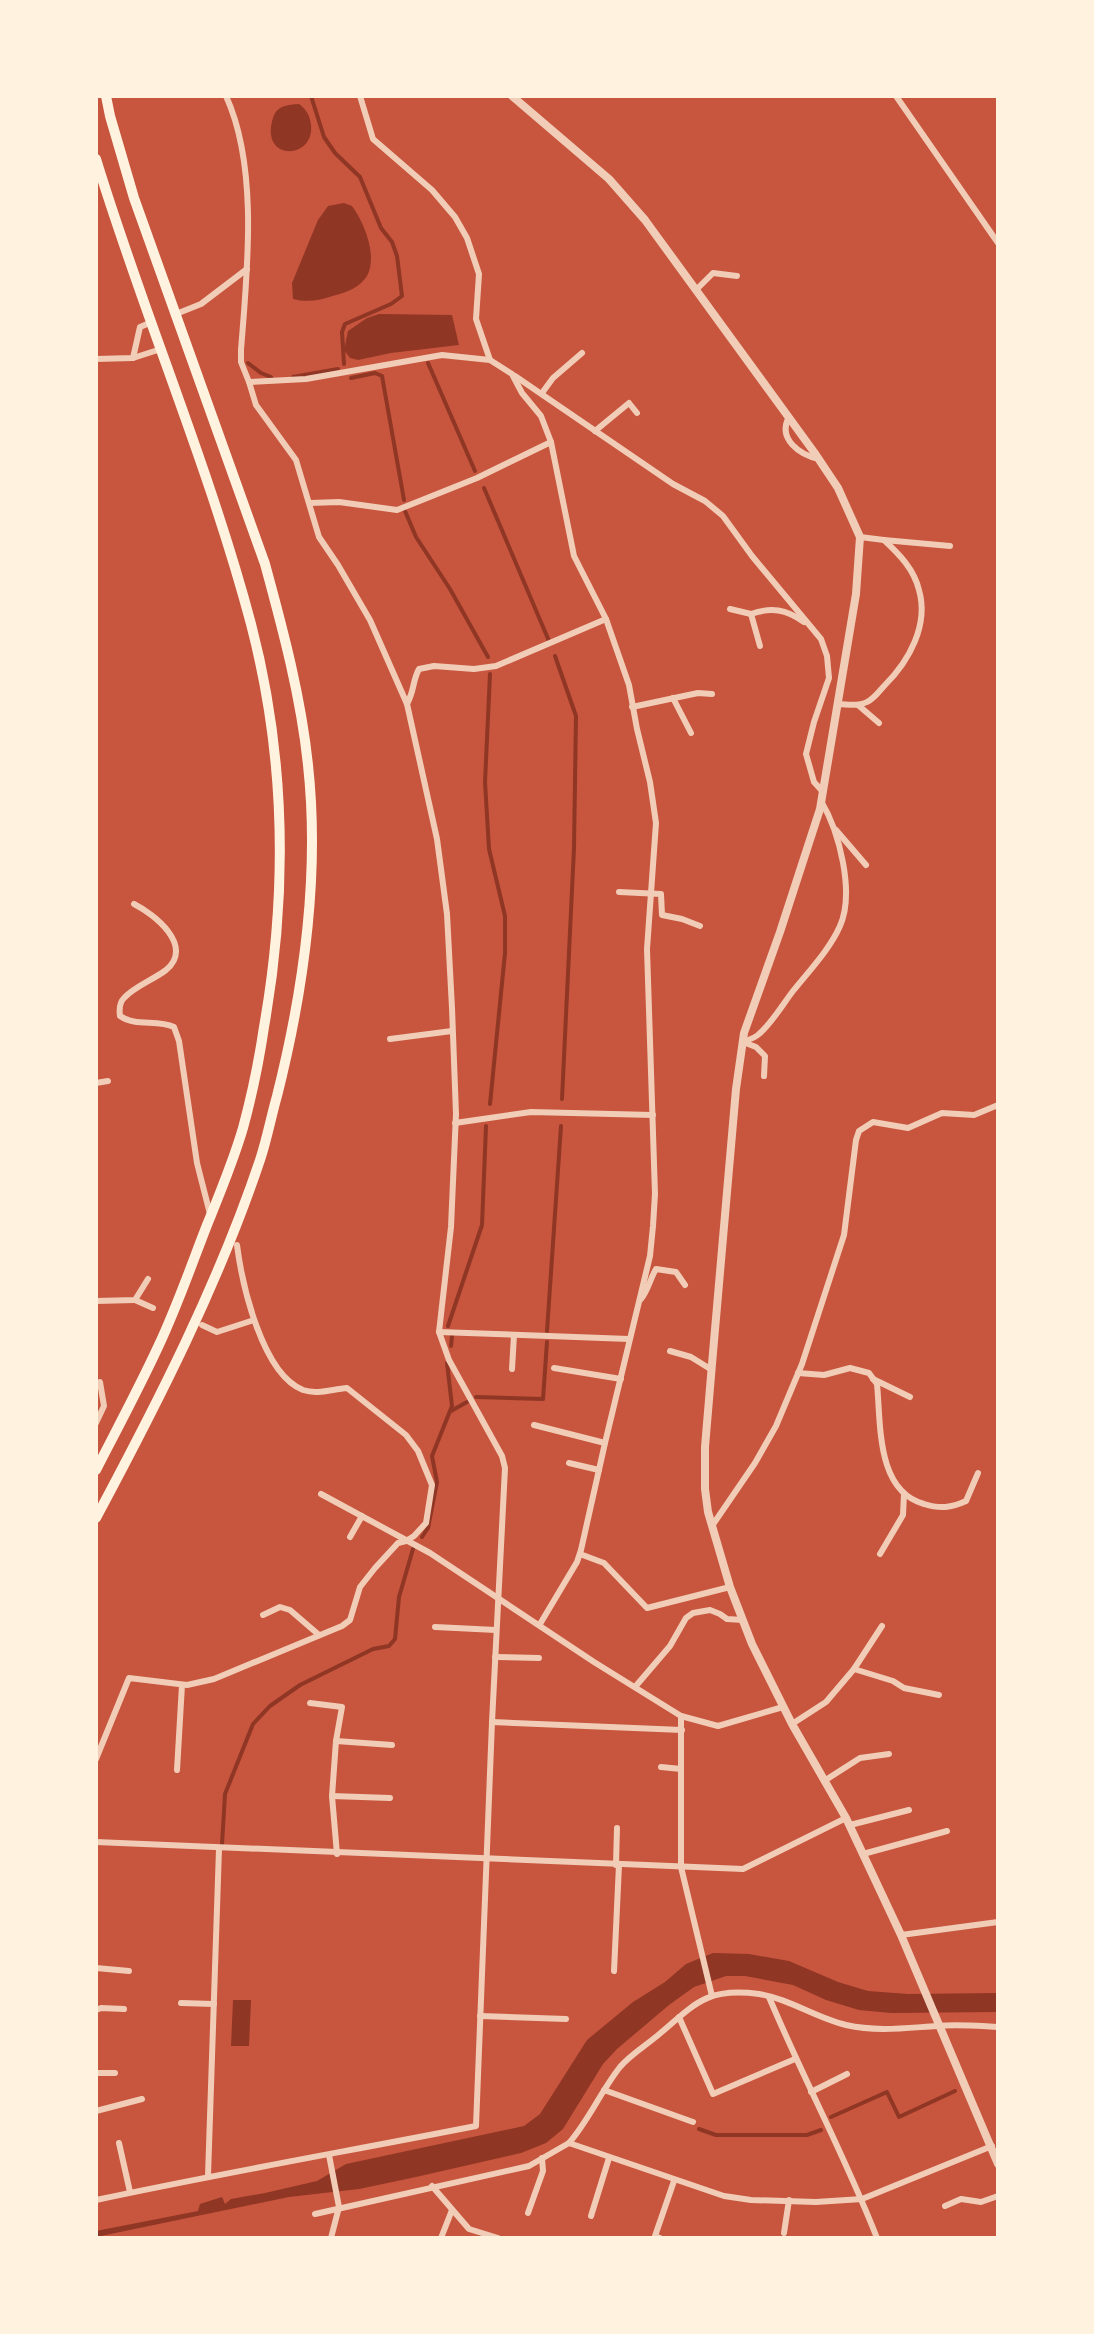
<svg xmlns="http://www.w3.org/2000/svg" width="1094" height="2334" font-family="'Archivo Narrow',sans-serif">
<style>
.water{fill:#8f3625}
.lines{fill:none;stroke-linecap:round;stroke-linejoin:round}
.stream{stroke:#8f3625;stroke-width:4}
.minor{stroke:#f1ccb7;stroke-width:6}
.tertiary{stroke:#f1ccb7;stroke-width:8}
.trunk{stroke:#fff3e0;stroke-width:10}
</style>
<rect width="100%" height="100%" fill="#c8553d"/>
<g class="water">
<path d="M299 104C307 110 310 116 311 125 315 160 259 162 273 118 277 105 288 105 299 104Z"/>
<path d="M344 203 352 206C364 222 378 256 367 276 360 287 348 292 336 295 321 300 308 303 293 299L292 283 318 220 328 206Z"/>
<path d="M379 314 452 315 459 345 391 353 358 360 350 358 344 350 348 331 367 318Z"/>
<path d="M713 1953 749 1954 789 1961 838 1982 868 1991 908 1994 998 1993V2012L891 2013 859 2010 826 2000 793 1985 745 1976H726L694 1987 669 2005 617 2049 603 2064 563 2129 546 2143 521 2153 416 2177 359 2189 289 2197 96 2237V2231L198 2211 200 2204 222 2197 225 2204 231 2199 265 2193 317 2181 346 2164 524 2126 540 2114 587 2040 633 2002 665 1982 686 1964Z"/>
<path d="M233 2000H251L249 2046H231Z"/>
</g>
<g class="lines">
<g class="stream">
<path d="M311 96 324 137 335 153 360 177 381 228 392 242 397 256 402 296 391 304 345 324 342 332 344 364"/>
<path d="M248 363 261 373 271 377"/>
<path d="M428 363 475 471"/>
<path d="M293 377 338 369"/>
<path d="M351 378 375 373 382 376 404 500"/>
<path d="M484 488 549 641"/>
<path d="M405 511 416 537 450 589 488 657"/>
<path d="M555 656 576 716 574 848 562 1099"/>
<path d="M490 674 485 782 489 849 505 916V953L490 1104"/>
<path d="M448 1326 482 1225 486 1126"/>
<path d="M547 1331 561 1126"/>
<path d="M451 1346 452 1336"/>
<path d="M476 1397 543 1399 547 1342"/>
<path d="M451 1411 467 1402"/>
<path d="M422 1537 428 1528 437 1482 432 1456 452 1406 447 1363"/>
<path d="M222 1844 225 1794 253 1724 270 1706 300 1685 373 1649 389 1646 395 1639 399 1597 413 1549"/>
<path d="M831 2117 887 2092 899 2117 955 2091"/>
<path d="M699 2129 716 2135H807L821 2130"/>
</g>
<g class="minor">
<path d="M226 96C259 168 247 273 241 350V362L249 382 306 379 442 355 490 360 512 374 522 393 541 416 551 442 574 556 606 619 629 685 637 729 650 782 656 823 647 949 655 1194 653 1226 650 1256 605 1443 581 1550 577 1562 540 1624"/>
<path d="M360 96 373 139 432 190 455 217 467 238 479 274 476 319 490 360"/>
<path d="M896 96 998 243"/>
<path d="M696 290 713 273 737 276"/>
<path d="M176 314 201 304 247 269"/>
<path d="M133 358 140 327 152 322"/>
<path d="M96 359 133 358 161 349"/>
<path d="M515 376 673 484 705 501 723 516 752 556 821 639 827 656 829 678 814 722 806 754 814 782 823 792"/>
<path d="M542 393 553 378 582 353"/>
<path d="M789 417C777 439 800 455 819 459"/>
<path d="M595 431 629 403 637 413"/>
<path d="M310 503 339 502 397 510 477 478 551 442"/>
<path d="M884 540 950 546"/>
<path d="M730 609 751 614"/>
<path d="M760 646 751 614C771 607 786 609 804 622"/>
<path d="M673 698 691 733"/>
<path d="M407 704C415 689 412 682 419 669L434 666 474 669 496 666 606 619"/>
<path d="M837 704C847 704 858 707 867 702 874 699 880 690 885 685 909 661 929 625 919 590 914 569 899 554 884 540L860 537"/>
<path d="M858 705 879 723"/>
<path d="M632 707 698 693 712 694"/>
<path d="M836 830 866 865"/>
<path d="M619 892 661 894 662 915 682 919 700 926"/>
<path d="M134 904C154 914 195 946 166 970 153 980 135 986 124 998 119 1003 119 1009 120 1016 136 1027 157 1019 174 1027L179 1041 197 1163 210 1214"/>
<path d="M390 1039 452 1031"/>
<path d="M764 1076 765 1056 756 1047 743 1042C748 1040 755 1038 759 1034 772 1023 783 1004 793 991 809 971 830 949 840 926 855 892 839 831 821 801"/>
<path d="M96 1083 108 1081"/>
<path d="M455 1123 531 1112 653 1115"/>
<path d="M641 1299C648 1291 650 1279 656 1269L676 1272 685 1285"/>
<path d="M135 1300 153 1308"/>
<path d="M96 1301 135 1300 148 1279"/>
<path d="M202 1325 217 1332 254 1320"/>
<path d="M439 1332 629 1339"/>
<path d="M670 1351 691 1357 712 1370"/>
<path d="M554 1368 621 1379"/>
<path d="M512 1369 514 1335"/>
<path d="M798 1373 824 1375 850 1368 869 1373 877 1384C881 1424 876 1491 924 1504 940 1509 951 1508 966 1501L978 1473"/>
<path d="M873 1379 910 1397"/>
<path d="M96 1423 104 1406 100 1382"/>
<path d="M534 1425 605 1443"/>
<path d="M569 1463 599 1470"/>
<path d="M321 1494 430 1553 594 1662 681 1716 718 1726 783 1707"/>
<path d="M712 1526 755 1463 776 1426 802 1364 844 1235 856 1140 859 1131 873 1122 908 1128 942 1113 974 1115 998 1105"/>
<path d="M350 1537 362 1516"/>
<path d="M580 1554 604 1563 647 1608 730 1587"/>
<path d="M880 1554 903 1515 904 1494"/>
<path d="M263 1615 280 1607 290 1610 319 1635"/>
<path d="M435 1627 496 1630"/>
<path d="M495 1657 539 1658"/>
<path d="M854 1669 893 1681 904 1688 939 1695"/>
<path d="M635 1687 670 1646 686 1618 693 1613 710 1610 720 1614 727 1619 743 1620"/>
<path d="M310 1703 342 1707 336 1741 332 1796 337 1854"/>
<path d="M681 1716V1867L712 1996"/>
<path d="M492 1722 682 1730"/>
<path d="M792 1724 826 1702 854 1669 882 1626"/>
<path d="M336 1741 392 1745"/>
<path d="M96 1759 129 1678 187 1685 214 1679 342 1626 350 1620 360 1587 375 1568 398 1543 406 1541 414 1536 426 1523 432 1485 418 1451 406 1435 347 1388C332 1389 318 1395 303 1390 262 1374 242 1284 237 1245"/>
<path d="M661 1767 681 1769"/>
<path d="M177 1770 182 1685"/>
<path d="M824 1781 860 1758 889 1754"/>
<path d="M332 1796 390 1798"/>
<path d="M850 1825 909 1810"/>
<path d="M96 1842 743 1869 846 1818"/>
<path d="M863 1854 947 1831"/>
<path d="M616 1865 617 1828"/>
<path d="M901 1935 998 1922"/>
<path d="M96 1968 129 1971"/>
<path d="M614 1971 619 1865"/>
<path d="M769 1997C803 2078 845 2156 877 2238"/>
<path d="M181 2003 214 2004"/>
<path d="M96 2010 101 2008 124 2009"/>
<path d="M480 2016 566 2019"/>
<path d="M679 2017 713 2094 795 2059"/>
<path d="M96 2073H115"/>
<path d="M604 2090 693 2122"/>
<path d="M811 2092 847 2074"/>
<path d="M96 2111 142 2099"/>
<path d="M119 2143 130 2192"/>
<path d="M569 2143C589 2120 601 2091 620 2067 630 2055 645 2046 657 2036 695 2004 706 1987 759 1994 790 1999 816 2018 846 2025 877 2032 905 2028 937 2026 957 2024 978 2026 998 2027"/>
<path d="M329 2155 339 2207 331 2238"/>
<path d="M208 2176 219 1849"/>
<path d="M432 2186 469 2229 498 2238"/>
<path d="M96 2200C222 2173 349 2151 476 2126L492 1722 505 1468 502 1456 449 1360 439 1332 451 1227 456 1114 452 1008 447 914 437 839 407 704 370 620 338 565 319 537 296 460 256 405 249 382"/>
<path d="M945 2206 961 2199 981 2202 998 2196"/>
<path d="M528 2213 543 2171 542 2158"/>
<path d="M315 2214 529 2166 569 2143 724 2196 751 2200 816 2202 862 2199 992 2146"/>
<path d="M591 2216 609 2158"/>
<path d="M784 2233 789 2200"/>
<path d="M441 2238 452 2210"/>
<path d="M660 2238 655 2236 674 2181"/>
</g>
<path class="tertiary" d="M512 96 609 179 645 220 814 452 838 488 860 537 856 594 820 809 780 932 744 1033 736 1089 712 1364 705 1447V1489L708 1512 730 1587 752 1644 792 1724 846 1818 901 1935 998 2164"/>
<g class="trunk">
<path d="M96 159C144 316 209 466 251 624 286 758 288 891 264 1027 259 1061 252 1095 243 1128 233 1162 220 1193 207 1225 191 1266 177 1307 158 1347 139 1388 117 1429 96 1470"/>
<path d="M96 1518C158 1402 218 1285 260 1160 267 1139 271 1117 277 1096 304 989 320 875 308 765 301 697 283 630 265 564L134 198 110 116 106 96"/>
</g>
</g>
<rect width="1094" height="2334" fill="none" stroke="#fff3e0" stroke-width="196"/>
</svg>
